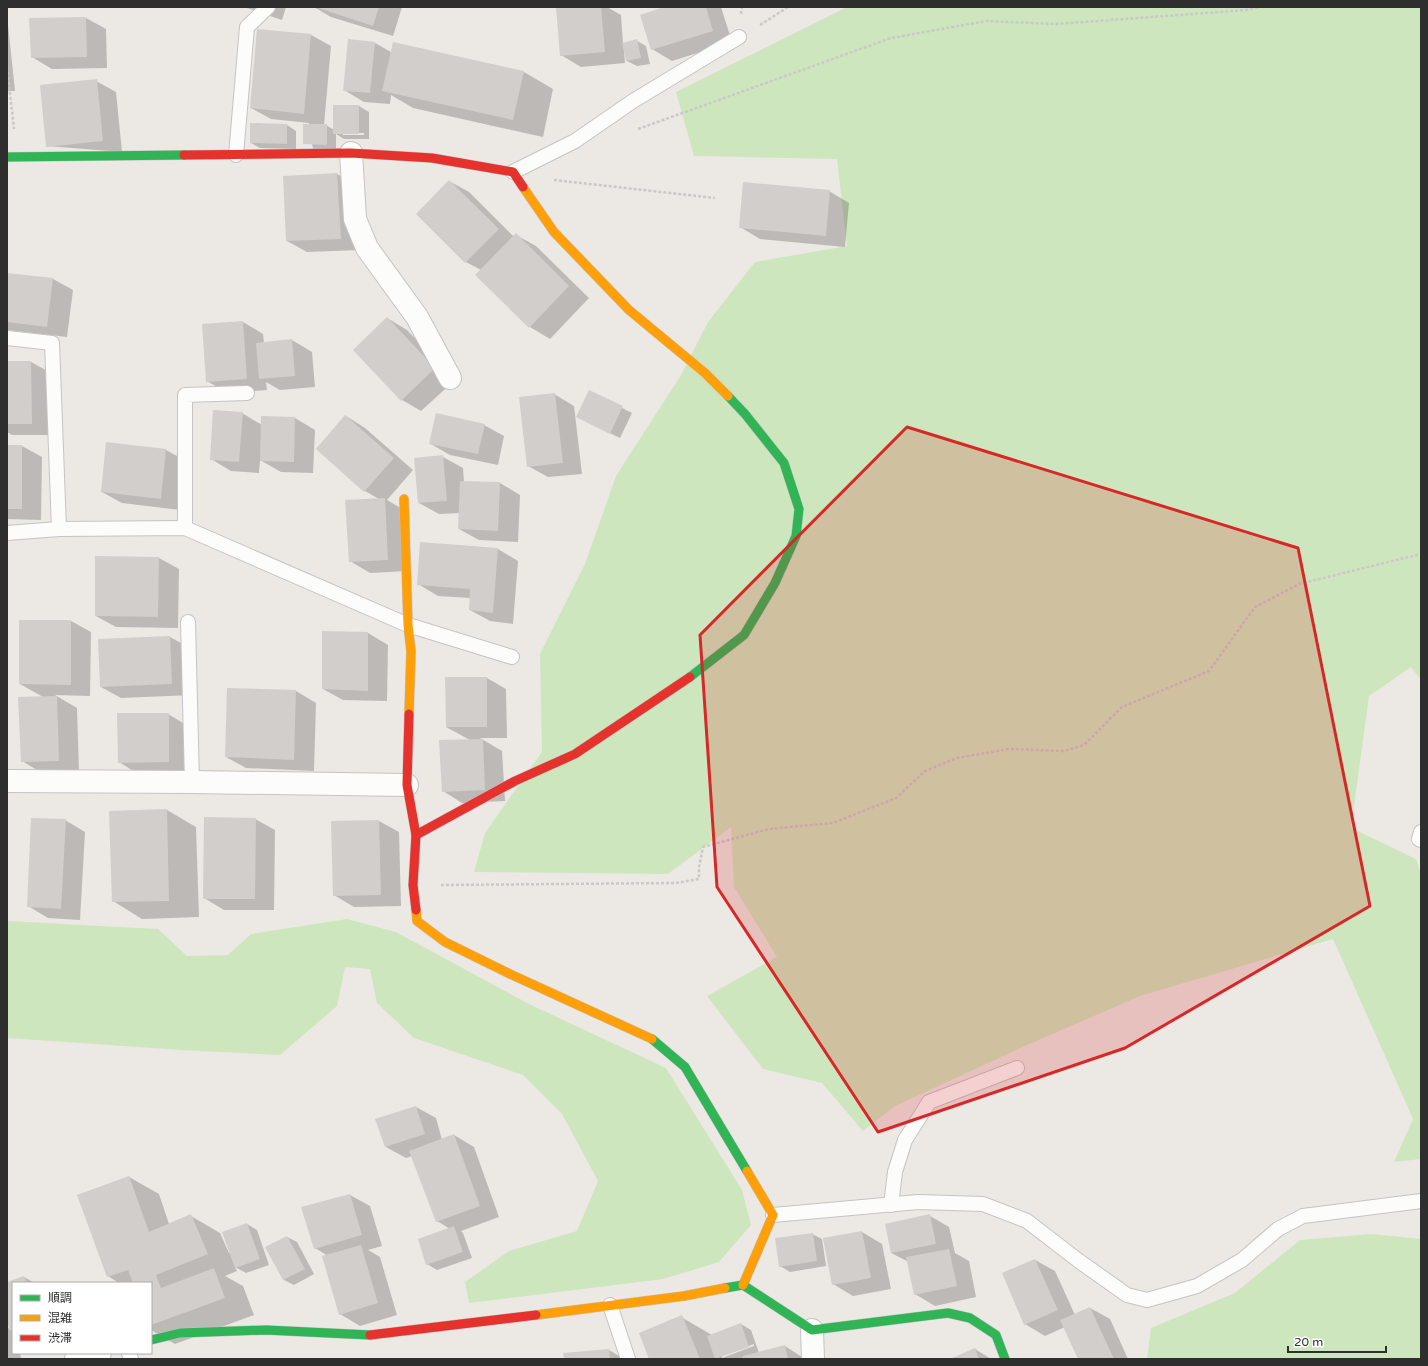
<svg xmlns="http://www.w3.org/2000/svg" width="1428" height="1366" font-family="'Varela Round','Noto Sans JP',sans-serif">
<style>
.green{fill:#cee6be}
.shadow{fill:#0003;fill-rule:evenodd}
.building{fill:#d1cecb}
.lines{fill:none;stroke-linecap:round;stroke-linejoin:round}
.lane-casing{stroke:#c5c4c5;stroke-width:16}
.street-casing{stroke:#c5c4c5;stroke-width:24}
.fast-casing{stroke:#c5c4c5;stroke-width:10}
.slow-casing{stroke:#c5c4c5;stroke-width:10}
.jam-casing{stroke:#c5c4c5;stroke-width:10}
.path{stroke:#c9c9c8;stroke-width:2.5;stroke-dasharray:3 2;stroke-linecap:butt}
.lane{stroke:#fcfcfb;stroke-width:14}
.street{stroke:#fcfcfb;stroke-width:22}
.fast{stroke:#30b455;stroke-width:9}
.slow{stroke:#ff9f0a;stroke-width:9}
.jam{stroke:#e5322d;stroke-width:9}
.marked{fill:#d62828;fill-opacity:0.2;stroke:#d62828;stroke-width:3;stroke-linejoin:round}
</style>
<rect width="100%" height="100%" fill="#ece8e4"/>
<g class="green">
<path d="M847 7H1421V680L1411 667 1369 696 1351 828 1416 859 1421 875V1159L1394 1162 1413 1119 1333 939 1140 996 1027 1045 895 1106 863 1131 822 1083 763 1069 707 996 777 957 734 887 731 827 668 874 474 872 485 833 542 752 540 654 585 564 616 476 681 375 708 322 755 262 847 246 837 159 694 156 676 92Z"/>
<path d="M347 919 396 932 529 1004 666 1068 742 1190 751 1225 719 1262 663 1279 469 1303 465 1282 509 1251 577 1231 598 1181 562 1114 523 1075 414 1038 377 1003 370 969 345 967 337 1006 280 1055 182 1050 7 1038V921L158 929 187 956 228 955 251 934Z"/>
<path d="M1371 1234 1421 1239V1359H1147L1151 1328 1235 1293 1300 1240Z"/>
</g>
<g class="shadow">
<path d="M244 7H286L282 20Z"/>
<path d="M314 7H402L393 36 331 17Z"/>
<path d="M557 7H607L621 15 623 44 637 41 646 46 650 64 637 66 627 61 625 52H624L625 63 581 67 561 55Z"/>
<path d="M667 7H721L732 42 672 61 652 49Z"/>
<path d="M7 15 15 91H7Z"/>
<path d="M86 18 106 29 107 68 52 69 32 57Z"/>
<path d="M258 30 311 35 331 46 324 125H326L334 130V106H359L369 112V139H344L336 134V150L313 149 309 123 271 119 251 108ZM343 133H364V135H343Z"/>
<path d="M375 43 391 52 524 72 553 89 543 137 413 108 391 95 390 104 364 102 344 90Z"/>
<path d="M96 81 116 92 122 152 47 146Z"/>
<path d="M287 125 296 131V149L260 148 251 143Z"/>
<path d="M337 174 357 185 360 250 307 252 287 241 285 177Z"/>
<path d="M449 181 469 192 514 237 516 235 536 246 589 298 550 339 530 327 477 275 481 270 466 262Z"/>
<path d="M829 191 849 203 845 247 760 239 740 227Z"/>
<path d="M7 274 53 279 73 290 67 337 7 330Z"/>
<path d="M387 318 407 330 455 380 421 411 402 400Z"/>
<path d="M243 322 263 334 264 343 292 340 312 352 315 387 280 390 266 382 267 390 227 393 207 381 203 325Z"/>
<path d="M7 362H31L51 373 52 435H12L7 432Z"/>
<path d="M589 391 632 413 620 438 577 417Z"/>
<path d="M554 394 574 406 582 474 548 477 528 466Z"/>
<path d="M242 413 262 425 295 418 315 430 313 473 281 472 260 460 259 473 231 471 211 459Z"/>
<path d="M346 416 365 428 413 470 387 500 404 510 408 571 370 573 350 561 379 499 365 491 317 448Z"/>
<path d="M484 425 504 436 498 465 450 455 431 444Z"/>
<path d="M107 443 166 450 186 461 180 510 122 503 102 492Z"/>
<path d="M7 446H22L42 457 41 520 7 519Z"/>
<path d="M443 457 463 468 464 482 500 483 520 495 518 542 479 540 459 529 460 513 439 514 419 503Z"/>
<path d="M421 543 498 549 518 561 513 624 490 621 470 610 471 598 438 596 418 584Z"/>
<path d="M159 558 179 569 178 628 116 627 96 616Z"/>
<path d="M71 621 91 632 90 696 55 695 77 708 79 772 42 773 22 761 43 697 20 684Z"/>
<path d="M323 632 368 633 388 645 387 701 343 700 323 689Z"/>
<path d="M170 637 190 648 192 695 121 698 101 687Z"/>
<path d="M487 678 506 689 507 738H480L502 751 505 801 462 803 443 791 470 740 446 727Z"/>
<path d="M296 691 316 703 314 771 246 768 226 757Z"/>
<path d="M168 714 188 726 189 773 138 774 119 762Z"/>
<path d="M167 810 196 827 199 917 142 919 113 901Z"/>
<path d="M255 819 275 830 274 910H224L204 898Z"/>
<path d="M65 820 85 832 80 920 48 918 28 906Z"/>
<path d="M379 821 399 832 401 906 354 907 334 895 332 822Z"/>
<path d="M416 1107 436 1118 442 1140 454 1135 474 1147 499 1217 461 1231 463 1233 472 1258 437 1270 427 1264 450 1229 437 1221 412 1156 406 1158 386 1147Z"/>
<path d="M129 1177 159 1194 169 1224 191 1216 220 1233 229 1253H231L247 1224 257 1230 269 1265 246 1273 235 1267 237 1271 225 1276 243 1286 254 1315 175 1344 151 1330V1283H119L108 1276Z"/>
<path d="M350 1195 370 1206 382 1246 368 1250 380 1257 397 1315 360 1326 340 1314 328 1256 315 1248Z"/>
<path d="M930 1216 949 1227 955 1253 969 1261 976 1297 935 1306 915 1294 909 1262 891 1253Z"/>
<path d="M862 1232 882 1244 891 1289 853 1296 833 1284Z"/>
<path d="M812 1234 822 1239 826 1266 790 1272 780 1266Z"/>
<path d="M287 1237 297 1242 314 1274 294 1285 284 1280 267 1248Z"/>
<path d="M1035 1260 1055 1271 1075 1315 1090 1308 1110 1319 1128 1359H1079L1065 1327 1045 1336 1025 1324Z"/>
<path d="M24 1277 35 1283H13V1353H20L21 1359H7V1327L11 1330 7 1318V1283Z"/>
<path d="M681 1317 712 1335 741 1324 751 1330 759 1353 785 1346 805 1359H745L744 1357 740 1359H651ZM754 1344V1346L722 1358V1356Z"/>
<path d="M975 1349 991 1359H953Z"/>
<path d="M609 1350 624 1359H565Z"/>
</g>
<g class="building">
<path d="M315 7H379L373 26Z"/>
<path d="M556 7H601L605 52 560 56Z"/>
<path d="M664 7H706L713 31 651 50 640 15Z"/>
<path d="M86 17 87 57 31 58 29 18Z"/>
<path d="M257 29 311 34 304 114 250 108Z"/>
<path d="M348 39 375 42 370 93 343 91Z"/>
<path d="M637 39 641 58 626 61 622 43Z"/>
<path d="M393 42 524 71 513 120 382 91Z"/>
<path d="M97 79 103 141 46 147 40 85Z"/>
<rect x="333" y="105" width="26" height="29"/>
<path d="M250 123 287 124V144L250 143Z"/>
<path d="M303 124H327V145L303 144Z"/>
<path d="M337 173 341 239 286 241 283 176Z"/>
<path d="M449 180 499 229 465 263 416 214Z"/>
<path d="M743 182 830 190 826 236 739 228Z"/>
<path d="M516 233 569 286 529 328 475 275Z"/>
<path d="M7 273 53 278 47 327 7 322Z"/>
<path d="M387 317 435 368 401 401 353 350Z"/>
<path d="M243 321 247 379 206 382 202 324Z"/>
<path d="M292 339 295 376 259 379 256 343Z"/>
<path d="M7 361H31L32 424H7Z"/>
<path d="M589 390 623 406 610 434 576 417Z"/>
<path d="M555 393 563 463 527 467 519 397Z"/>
<path d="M213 410 243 412 239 462 210 460Z"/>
<path d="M436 413 485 424 478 454 429 444Z"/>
<path d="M345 415 394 458 364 492 316 449Z"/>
<path d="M261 416 295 417 294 462 260 461Z"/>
<path d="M106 442 166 449 161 499 101 492Z"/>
<rect x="7" y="445" width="15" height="64"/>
<path d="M443 455 447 501 418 503 414 458Z"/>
<path d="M460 481 500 482 498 531 458 529Z"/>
<path d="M385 498 388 560 349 562 345 500Z"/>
<path d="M420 542 498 548 493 613 469 610 470 589 417 585Z"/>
<path d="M95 556 159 557 158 617 95 616Z"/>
<path d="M19 620H71V685L19 684Z"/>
<path d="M322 631 368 632V691L322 689Z"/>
<path d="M170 636 172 684 100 687 98 639Z"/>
<path d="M445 677H487V727H446Z"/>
<path d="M227 688 296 690 294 760 225 757Z"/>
<path d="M57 696 59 761 21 762 18 697Z"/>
<path d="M117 713H169V762L118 763Z"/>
<path d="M483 739 485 790 442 792 439 740Z"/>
<path d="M167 809 169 901 112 902 109 811Z"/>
<path d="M204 817 256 818 255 899H203Z"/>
<path d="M31 818 66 819 61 909 27 907Z"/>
<path d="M379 820 381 895 333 896 331 821Z"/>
<path d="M416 1106 425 1134 385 1147 375 1119Z"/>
<path d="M454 1134 480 1206 436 1222 409 1151Z"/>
<path d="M129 1176 149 1232 191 1214 208 1254 156 1275 161 1288 214 1268 225 1298 151 1325V1283H133L128 1270 107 1277 77 1195Z"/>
<path d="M350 1194 362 1235 314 1249 301 1207Z"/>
<path d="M930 1214 936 1244 891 1253 885 1224Z"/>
<path d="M247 1223 260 1259 235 1268 222 1232Z"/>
<path d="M454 1226 463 1252 426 1265 418 1239Z"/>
<path d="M862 1231 871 1278 832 1285 823 1238Z"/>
<path d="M813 1233 817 1261 779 1267 775 1238Z"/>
<path d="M287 1236 305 1269 283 1280 265 1247Z"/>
<path d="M361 1245 378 1303 339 1315 322 1256Z"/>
<path d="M949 1249 957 1286 914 1295 906 1257Z"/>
<path d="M1035 1259 1058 1310 1024 1325 1002 1273Z"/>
<path d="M24 1276 27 1283H13V1330L10 1331 7 1321V1282Z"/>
<path d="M1090 1307 1114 1359H1078L1060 1320Z"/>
<path d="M682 1315 700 1359H649L639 1333Z"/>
<path d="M741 1323 749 1347 715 1359 707 1336Z"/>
<path d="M785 1345 788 1359H744L743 1356Z"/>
<path d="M975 1348 979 1359H950Z"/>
<path d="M609 1349 610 1359H564L563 1353Z"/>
</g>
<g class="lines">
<defs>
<g id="lane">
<path d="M236 155 247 27 268 7"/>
<path d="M513 172 575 141 633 101 739 37"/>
<path d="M7 338 52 343 59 529"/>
<path d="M185 528V395L247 393"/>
<path d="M7 533 59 529 185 528 408 625 512 657"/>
<path d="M188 622 192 782"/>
<path d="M1421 832 1419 839 1421 840"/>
<path d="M891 1205 895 1172 905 1140 929 1102 1017 1068"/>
<path d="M773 1215 918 1202 983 1204 1027 1221 1079 1261 1127 1295 1147 1300 1197 1286 1242 1260 1278 1229 1303 1216 1421 1201"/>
<path d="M610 1305 628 1359"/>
<path d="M129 1353 131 1359"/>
</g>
<g id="street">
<path d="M351 153 355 219 367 248 417 317 450 378"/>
<path d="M7 781 192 782 407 785"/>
<path d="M812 1330 813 1359"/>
<path d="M76 1359 100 1353"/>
</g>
<g id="fast">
<path d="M7 157 184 155"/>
<path d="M690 677 744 635 775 583 796 536 799 509 784 463 745 414 728 396"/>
<path d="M652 1039 685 1067 747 1171"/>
<path d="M725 1288 743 1285 812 1330 948 1313 970 1318 996 1335 1005 1359"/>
<path d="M151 1340 180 1333 266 1330 370 1335"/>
</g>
<g id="slow">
<path d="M523 187 554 232 629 310 705 373 728 396"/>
<path d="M404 499 408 625 411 651 409 714"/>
<path d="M416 910 417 921 445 942 510 974 652 1039"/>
<path d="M743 1285 773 1215 747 1171"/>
<path d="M536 1315 684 1296 725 1288"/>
</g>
<g id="jam">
<path d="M184 155 351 153 432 158 513 172 523 187"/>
<path d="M409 714 407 785 416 835 413 885 416 910"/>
<path d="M416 835 515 781 575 754 690 677"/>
<path d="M370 1335 536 1315"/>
</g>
</defs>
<use href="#lane" class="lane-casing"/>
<use href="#street" class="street-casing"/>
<use href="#fast" class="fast-casing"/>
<use href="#slow" class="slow-casing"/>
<use href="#jam" class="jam-casing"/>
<g class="path">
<path d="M741 14 742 7"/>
<path d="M760 25 788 7"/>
<path d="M7 67 14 129"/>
<path d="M638 129 891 38 986 21 1056 24 1247 10 1259 7"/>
<path d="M554 180 715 198"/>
<path d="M441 885 676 883 699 879V867L703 847 769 829 833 823 896 798 925 771 957 758 1009 749 1064 751 1084 745 1122 707 1209 671 1255 607 1299 584 1421 554"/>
</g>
<use href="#lane" class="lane"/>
<use href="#street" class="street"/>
<use href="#fast" class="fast"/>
<use href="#slow" class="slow"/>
<use href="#jam" class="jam"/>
</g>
<path class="marked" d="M907 427 1298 548 1370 906 1125 1048 878 1132 717 887 700 635Z"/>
<rect width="1428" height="1366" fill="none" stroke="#2e2e2e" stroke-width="16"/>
<rect x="12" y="1282" width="140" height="72" fill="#ffffff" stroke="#ababab"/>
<rect x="20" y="1295" width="20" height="6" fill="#30b455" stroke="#ababab"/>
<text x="48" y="1302" font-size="12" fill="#2e2e2e">順調</text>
<rect x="20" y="1315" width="20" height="6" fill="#ff9f0a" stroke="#ababab"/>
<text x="48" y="1322" font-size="12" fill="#2e2e2e">混雑</text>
<rect x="20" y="1335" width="20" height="6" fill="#e5322d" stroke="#ababab"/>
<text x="48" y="1342" font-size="12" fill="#2e2e2e">渋滞</text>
<path d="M1288 1346v6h98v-6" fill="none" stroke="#2e2e2e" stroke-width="2"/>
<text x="1294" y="1346" font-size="12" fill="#2e2e2e" stroke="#ffffff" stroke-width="3" paint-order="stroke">20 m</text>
</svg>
